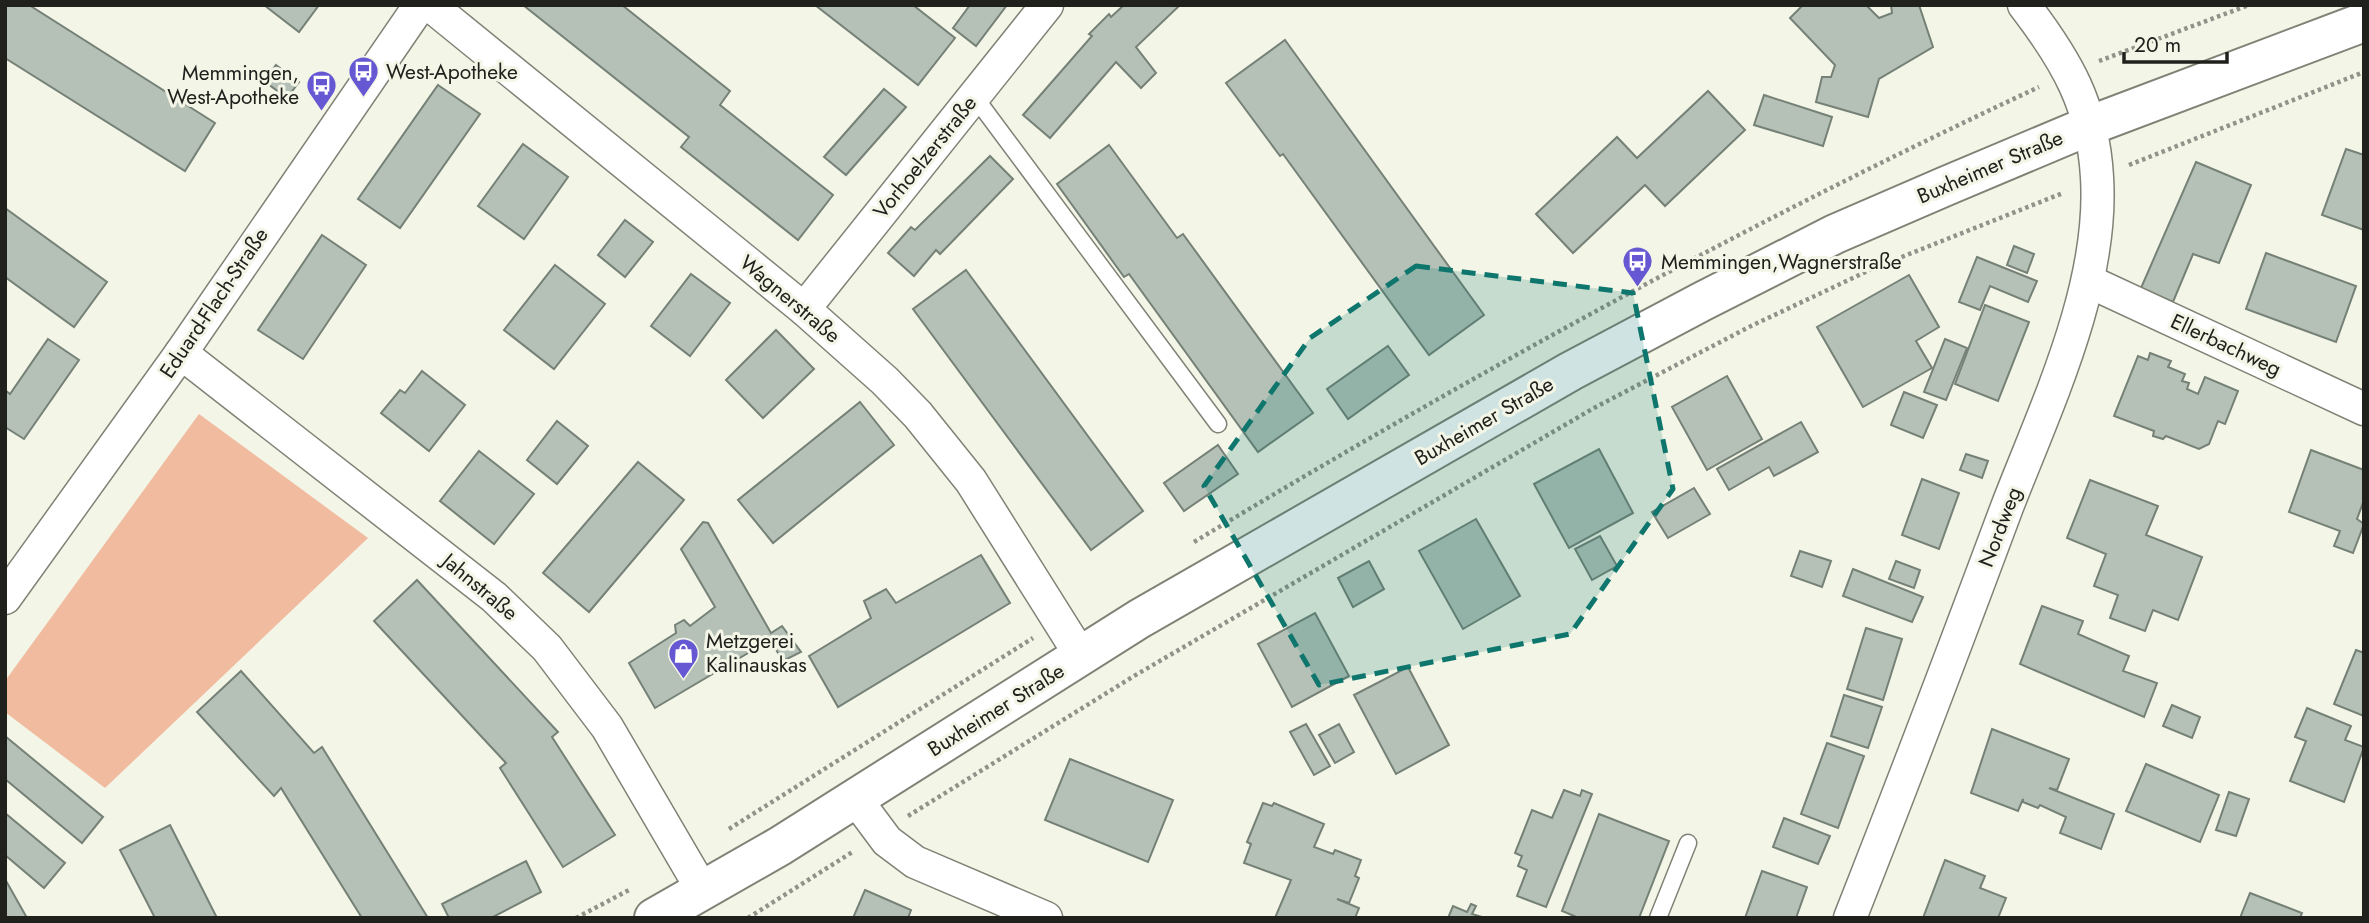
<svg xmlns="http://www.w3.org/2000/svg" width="2369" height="923" font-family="Jost,sans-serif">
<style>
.green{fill:#f1bba0}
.building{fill:#b5c1b7;stroke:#758076;stroke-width:2}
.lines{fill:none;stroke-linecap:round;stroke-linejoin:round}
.lane-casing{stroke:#808276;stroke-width:19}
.street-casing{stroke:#808276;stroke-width:35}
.secondary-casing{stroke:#808276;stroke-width:42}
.path{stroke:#919289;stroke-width:4.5;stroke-dasharray:3.5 3.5;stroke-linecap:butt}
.lane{stroke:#fff;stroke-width:16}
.street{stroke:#fff;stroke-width:32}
.secondary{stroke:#fff;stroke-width:38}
.marked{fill:#0f766e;fill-opacity:0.2;stroke:#0f766e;stroke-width:5;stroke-dasharray:14 9;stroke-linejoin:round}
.labels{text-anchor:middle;stroke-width:6;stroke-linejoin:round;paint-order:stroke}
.poi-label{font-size:21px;fill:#20211c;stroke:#f3f5e7;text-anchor:start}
.street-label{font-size:21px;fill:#20211c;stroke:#f3f5e7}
</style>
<rect width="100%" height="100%" fill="#f3f5e7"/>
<path class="green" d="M199 414 368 538 105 788 5 712V681Z"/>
<g class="building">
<path d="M5 5H29L215 123 185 171 5 58Z"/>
<path d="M264 5H319L299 32Z"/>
<path d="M523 5H622L730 91 720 105 833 195 798 240 681 147 689 137Z"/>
<path d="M815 5H913L955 38 918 85Z"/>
<path d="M970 5H1007L976 46 953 28Z"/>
<path d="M1124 5H1180L1136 47 1156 73 1141 88 1116 62 1050 138 1023 115 1092 36 1089 34 1109 14 1111 17Z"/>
<path d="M1803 5H1866L1879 18 1892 13 1891 5H1919L1933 47 1879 79 1868 117 1816 102 1822 77H1831L1835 65 1790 18Z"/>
<path d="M1285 40 1484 315 1429 355 1283 154 1280 156 1226 83Z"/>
<path d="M276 65 299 82 287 98 264 81Z"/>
<path d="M438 85 480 114 400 228 358 199Z"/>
<path d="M884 89 906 107 846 175 824 157Z"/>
<path d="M1708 91 1745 130 1665 206 1645 185 1573 253 1536 214 1617 137 1637 158Z"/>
<path d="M1764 95 1832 117 1823 146 1754 125Z"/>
<path d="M523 144 568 177 524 239 478 206Z"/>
<path d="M1109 145 1177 238 1183 234 1313 413 1258 452 1129 274 1124 277 1057 184Z"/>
<path d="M2346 149 2364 155V230L2322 215Z"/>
<path d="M990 156 1013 179 940 254 936 250 914 276 888 253 911 227 915 230Z"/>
<path d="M2196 162 2251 185 2219 263 2193 254 2173 302 2141 288Z"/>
<path d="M5 208 107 282 74 327 5 277Z"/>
<path d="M625 220 653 242 625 277 598 255Z"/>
<path d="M322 235 366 265 303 359 258 330Z"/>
<path d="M2014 246 2034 254 2027 273 2007 265Z"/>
<path d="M2266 253 2356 286 2336 342 2246 309Z"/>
<path d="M1977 257 2037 281 2028 302 1990 286 1980 310 1959 302Z"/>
<path d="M555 265 605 304 554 369 504 330Z"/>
<path d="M966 270 1143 511 1091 550 913 309Z"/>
<path d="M691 274 730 303 690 356 651 326Z"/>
<path d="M1909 275 1939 327 1916 341 1932 368 1863 407 1817 327Z"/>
<path d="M1985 305 2029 322 1998 401 1955 384Z"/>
<path d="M776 330 814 369 763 418 726 380Z"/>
<path d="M48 339 79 360 24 439 5 427V390L10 394Z"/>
<path d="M1945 339 1967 348 1946 400 1924 392Z"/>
<path d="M1388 346 1409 375 1348 419 1327 389Z"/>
<path d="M2150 353 2171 361 2168 367 2185 374 2182 381 2189 383 2187 389 2198 394 2205 377 2238 391 2225 424 2218 421 2209 444 2199 449 2166 436 2163 439 2153 436 2154 431 2114 416 2138 356 2148 360Z"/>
<path d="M422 371 465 405 429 451 381 413 400 390 405 393Z"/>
<path d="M1727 376 1762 439 1707 470 1672 407Z"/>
<path d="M1904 392 1937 405 1923 438 1891 425Z"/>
<path d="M860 402 894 445 773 543 738 500Z"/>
<path d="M557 421 588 446 557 484 527 460Z"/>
<path d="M1801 422 1818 452 1774 476 1769 467 1729 490 1717 469Z"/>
<path d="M1218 445 1238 474 1184 511 1164 483Z"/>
<path d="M1599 449 1633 513 1569 548 1534 484Z"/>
<path d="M2311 450 2364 470V500L2357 519 2364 524 2353 553 2334 546 2340 531 2289 512Z"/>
<path d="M479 451 534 494 494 544 440 501Z"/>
<path d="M1966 454 1988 461 1982 478 1960 470Z"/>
<path d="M638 462 684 500 589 612 543 573Z"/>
<path d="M1922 479 1959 493 1939 549 1902 535Z"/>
<path d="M2090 480 2158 506 2146 535 2202 557 2178 620 2153 610 2145 631 2110 618 2118 595 2094 586 2106 554 2067 538Z"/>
<path d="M1694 488 1710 514 1668 538 1652 512Z"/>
<path d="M1476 519 1520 596 1463 629 1419 551Z"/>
<path d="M703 522 708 523 771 633 782 626 801 652 783 661 770 640 655 708 629 663 676 633 675 625 684 620 690 626 715 607 681 549Z"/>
<path d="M1600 536 1617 566 1592 580 1575 549Z"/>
<path d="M1800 551 1831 561 1822 587 1791 576Z"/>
<path d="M981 555 1010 603 838 707 809 656 871 618 864 601 886 589 896 603Z"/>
<path d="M1369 561 1384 589 1353 607 1338 578Z"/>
<path d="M1896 561 1920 570 1914 588 1889 579Z"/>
<path d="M1853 569 1923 597 1912 622 1843 596Z"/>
<path d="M417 580 558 732 552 737 615 835 563 867 500 768 506 763 374 621Z"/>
<path d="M2042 606 2083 621 2078 634 2129 656 2123 671 2157 683 2144 717 2020 664Z"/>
<path d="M1315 613 1349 676 1292 707 1258 644Z"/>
<path d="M1866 628 1902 639 1883 700 1847 689Z"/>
<path d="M2356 650 2364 653V716L2334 704Z"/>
<path d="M1408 667 1449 745 1396 774 1354 695Z"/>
<path d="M241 671 314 753 322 747 428 918H362L281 788 274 796 197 712Z"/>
<path d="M1844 695 1882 707 1868 748 1831 736Z"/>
<path d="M2172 705 2200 717 2192 738 2163 726Z"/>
<path d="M2307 708 2351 726 2345 740 2364 747 2344 802 2290 781 2306 741 2295 737Z"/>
<path d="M1306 724 1330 766 1314 775 1290 732Z"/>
<path d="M1339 724 1354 752 1335 763 1319 735Z"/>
<path d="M1992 729 2069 759 2057 790 2049 788 2114 814 2101 849 2060 833 2066 817 2040 805 2038 808 2023 802V799L2018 811 1971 793Z"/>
<path d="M5 736 103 817 82 843 5 779Z"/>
<path d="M1827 743 1864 756 1838 828 1801 814Z"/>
<path d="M1070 759 1173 800 1148 862 1045 820Z"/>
<path d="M2146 764 2219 795 2200 842 2126 811Z"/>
<path d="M1564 790 1580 796 1582 790 1592 794 1546 907 1517 896 1527 870 1518 866 1522 856 1515 853 1532 810 1552 818Z"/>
<path d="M2229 792 2249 799 2236 836 2216 830Z"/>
<path d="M1263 803 1272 806 1274 803 1324 824 1314 847 1333 854 1335 850 1361 860 1355 876 1359 878 1349 903 1337 899 1359 908 1355 918H1275L1291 880 1244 863 1251 844 1247 842Z"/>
<path d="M5 813 65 863 44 888 5 855Z"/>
<path d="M1599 814 1669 841 1639 918H1579L1562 911Z"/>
<path d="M1784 818 1830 836 1818 864 1773 847Z"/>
<path d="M170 825 217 918H155L120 850Z"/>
<path d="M1945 860 1985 876 1980 888 2006 898 1998 918H1923Z"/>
<path d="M526 861 541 892 491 918H449L442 904Z"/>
<path d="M1762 871 1807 887 1796 918H1745Z"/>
<path d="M5 879 27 918H5Z"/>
<path d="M865 890 911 910 908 918H853Z"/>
<path d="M2250 893 2302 913 2300 918H2240Z"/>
<path d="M1471 904 1476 906 1472 914 1485 918H1448L1453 906 1467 912Z"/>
</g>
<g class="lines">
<defs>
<g id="lane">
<path d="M974 96 1218 424"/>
<path d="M1658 918 1688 843"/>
</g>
<g id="street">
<path d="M430 5 804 309 885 381 918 415 971 481 1081 656"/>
<path d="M2088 281 2364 409"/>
<path d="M804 309 1047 5"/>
<path d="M181 353 494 597 547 648 607 727 703 891"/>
<path d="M5 598 181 353 420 5"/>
<path d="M855 798 887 841 915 862 1046 918"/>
<path d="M1850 918C1904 781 1956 644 2007 507 2046 406 2104 287 2097 177 2093 106 2067 61 2024 5"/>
</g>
<path id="secondary" d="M654 918 780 846 1139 619 1571 371 1703 301 1835 234 1946 186 2091 125 2364 22"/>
</defs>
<use href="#lane" class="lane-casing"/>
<use href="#street" class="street-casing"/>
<use href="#secondary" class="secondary-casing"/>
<g class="path">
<path d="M2099 61 2249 5"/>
<path d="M2129 165 2364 72"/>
<path d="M1194 542C1468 377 1749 222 2039 87"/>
<path d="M908 816 1134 676 1594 408 1749 327 1874 268 2063 193"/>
<path d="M729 829 1033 638"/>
<path d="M576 918 629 890"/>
<path d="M748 918 854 851"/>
</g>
<use href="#lane" class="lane"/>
<use href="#street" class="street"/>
<use href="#secondary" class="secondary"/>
</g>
<path class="marked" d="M1416 266 1633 293 1673 489 1570 634 1319 685 1204 486 1310 338Z"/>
<defs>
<symbol id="bus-pin" viewBox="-11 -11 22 30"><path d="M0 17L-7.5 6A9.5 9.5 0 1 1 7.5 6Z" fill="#6558d2" stroke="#f3f5e7"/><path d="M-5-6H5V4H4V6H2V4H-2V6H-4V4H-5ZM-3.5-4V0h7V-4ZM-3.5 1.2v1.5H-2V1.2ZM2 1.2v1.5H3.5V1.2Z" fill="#fff"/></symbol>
<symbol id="shop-pin" viewBox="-11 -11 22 30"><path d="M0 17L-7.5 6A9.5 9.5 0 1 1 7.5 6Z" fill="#6558d2" stroke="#f3f5e7"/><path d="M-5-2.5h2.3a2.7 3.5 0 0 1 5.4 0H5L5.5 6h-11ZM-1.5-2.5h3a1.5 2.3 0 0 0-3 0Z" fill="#fff"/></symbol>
</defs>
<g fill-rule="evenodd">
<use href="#bus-pin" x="346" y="54" width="35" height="47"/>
<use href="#bus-pin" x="304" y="68" width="35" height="47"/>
<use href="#bus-pin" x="1620" y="244" width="35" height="47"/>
<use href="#shop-pin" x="666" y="636" width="35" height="47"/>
</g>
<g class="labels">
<g class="poi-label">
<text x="386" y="79">West-Apotheke</text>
<text x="299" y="80" text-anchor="end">Memmingen,<tspan x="299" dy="24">West-Apotheke</tspan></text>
<text x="1661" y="269">Memmingen,Wagnerstraße</text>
<text x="706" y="648">Metzgerei<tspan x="706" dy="24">Kalinauskas</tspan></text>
</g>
<g class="street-label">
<text transform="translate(925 157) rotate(-51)" y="7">Vorhoelzerstraße</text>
<text transform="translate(1990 167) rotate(-23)" y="7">Buxheimer Straße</text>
<text transform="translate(790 299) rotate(40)" y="7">Wagnerstraße</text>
<text transform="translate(214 303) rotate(-56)" y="7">Eduard-Flach-Straße</text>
<text transform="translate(2226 345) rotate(25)" y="7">Ellerbachweg</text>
<text transform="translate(1484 421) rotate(-30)" y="7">Buxheimer Straße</text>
<text transform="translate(2000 527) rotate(-69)" y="7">Nordweg</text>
<text transform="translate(480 587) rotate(40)" y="7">Jahnstraße</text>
<text transform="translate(996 710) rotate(-32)" y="7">Buxheimer Straße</text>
</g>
</g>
<rect width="2369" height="923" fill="none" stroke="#20211c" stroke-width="14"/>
<path d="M2124 52v10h103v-10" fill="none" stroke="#20211c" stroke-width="3.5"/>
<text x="2134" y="52" font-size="21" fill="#20211c" stroke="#f3f5e7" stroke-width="5" paint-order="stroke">20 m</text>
</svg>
